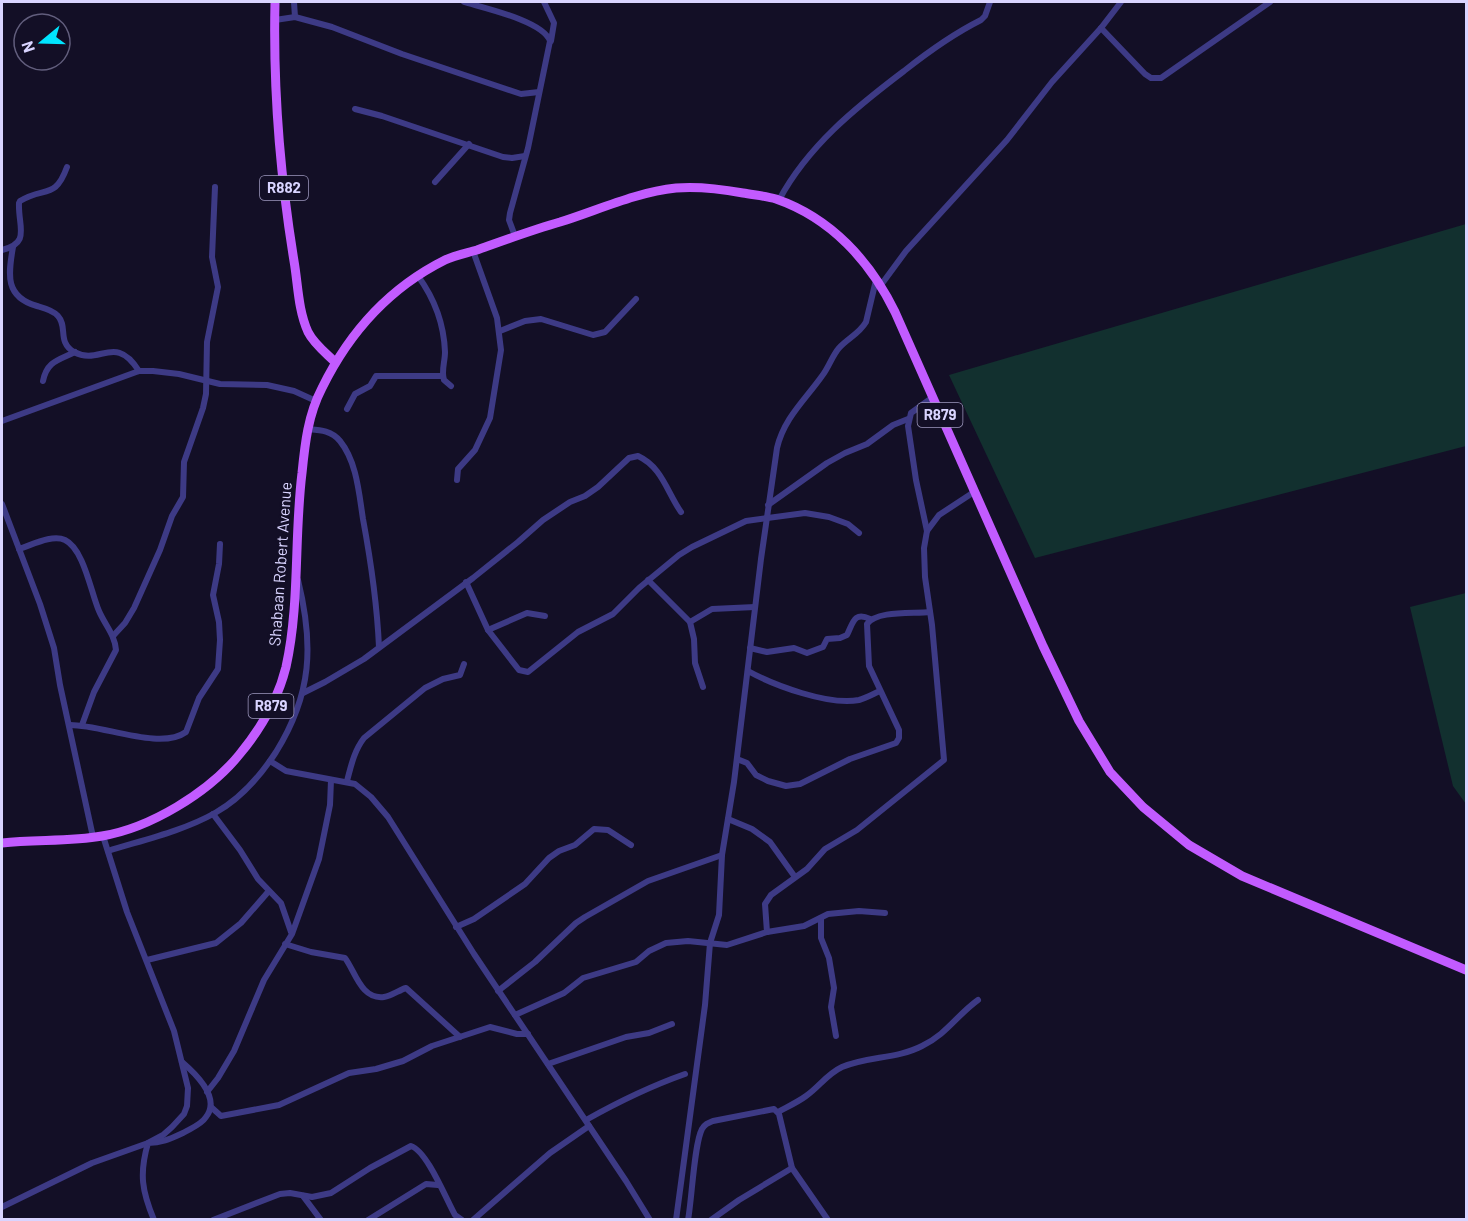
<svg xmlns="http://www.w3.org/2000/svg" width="1468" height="1221" font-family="Barlow,sans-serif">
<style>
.green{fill:#12302f}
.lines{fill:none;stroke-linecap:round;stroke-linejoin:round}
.minor{stroke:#3d3a85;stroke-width:6}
.primary{stroke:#c25bff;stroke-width:9}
.labels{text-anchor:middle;stroke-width:4.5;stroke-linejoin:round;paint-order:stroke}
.shield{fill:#130f26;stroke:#9e99be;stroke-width:1.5}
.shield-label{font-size:15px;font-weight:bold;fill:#d9d4ff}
.street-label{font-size:16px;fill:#d9d4ff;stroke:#130f26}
</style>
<rect width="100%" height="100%" fill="#130f26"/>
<g class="green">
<path d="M1466 224V446L1035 558 949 375Z"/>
<path d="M1466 593V804L1453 786 1410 607Z"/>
</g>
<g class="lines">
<g class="minor">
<path d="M294 2 295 17"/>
<path d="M464 2C484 8 543 21 550 41L528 148 510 213 509 220 515 236"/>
<path d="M544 2 554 23 551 41"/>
<path d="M275 20 295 17 332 27 402 54 521 94 539 92"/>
<path d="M1101 28 1145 74 1151 78H1161L1270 2"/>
<path d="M355 109 382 116 503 157 512 158 525 156"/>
<path d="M435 182 469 144"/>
<path d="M779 200C808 146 855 108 904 71 928 52 953 34 981 20L985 16 990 2"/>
<path d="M13 247C8 275 5 297 37 306 44 308 53 310 58 316 68 327 57 342 74 352 100 366 115 333 139 371"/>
<path d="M2 250C31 243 18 227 19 203L20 201C45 186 55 200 67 167"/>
<path d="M418 276C434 298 444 324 445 352 445 362 441 371 444 380L451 386"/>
<path d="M881 285 906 251 1007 140 1052 82 1101 28 1121 2"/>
<path d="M500 331 525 321 541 319 593 335 605 332 636 299"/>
<path d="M43 381C47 361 59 360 75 352"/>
<path d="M347 409 355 394 370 386 376 376H443"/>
<path d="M2 421 139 371H153L179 374 220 384 267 385 294 391 316 401"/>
<path d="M307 429C319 430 331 430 340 441 357 462 359 494 363 519 371 562 377 603 379 647"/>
<path d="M457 480 458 469 475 450 490 418 501 350 497 318 473 251"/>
<path d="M2 504 40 604 54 648 60 685 93 837"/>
<path d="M768 505 827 463 845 453 867 444 893 425 908 419"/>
<path d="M927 531 916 480 908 426 911 413 933 397"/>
<path d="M19 549C32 545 52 534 65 540 84 549 91 593 99 611 105 625 115 635 116 650L94 692 82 725"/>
<path d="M648 580 690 622 694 639 695 663 703 687"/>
<path d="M466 582 488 630 519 670 528 672 578 632 613 614 639 588 679 555 692 547 746 521 805 513 829 517 848 524 859 533"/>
<path d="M690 622 712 609 755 607"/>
<path d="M488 630 527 613 545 616"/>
<path d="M113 636 125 623 134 608 160 550 172 516 183 497 184 462 203 408 206 394 207 342 218 287 212 257 215 187"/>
<path d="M750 648 767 652 794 648 807 653 823 647 827 639 840 638 847 635C853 623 854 611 870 619"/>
<path d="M748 671C773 685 829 706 859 700 866 698 873 694 880 691"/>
<path d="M303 693 325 682 364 659 473 578 518 542 543 520 570 502 585 496 598 487 629 458 638 456C662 467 667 492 681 512"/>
<path d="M69 725C101 724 160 751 186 732L199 698 218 669 220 640 219 622 213 595 219 564 220 544"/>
<path d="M737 759 747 763 756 775 768 781 786 786 800 784 850 759 896 743 899 738V730L869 666 867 624C877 610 913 614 930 612"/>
<path d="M270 761 286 771 355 784 371 797 388 817 474 954 626 1181 650 1220"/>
<path d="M347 781C351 766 354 751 364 738L425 688 443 679 460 675 464 664"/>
<path d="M213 814 240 850 258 879 281 903 291 932"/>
<path d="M728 819 752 829 770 842 795 877"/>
<path d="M108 851C143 840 183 831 215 813 240 799 261 775 276 752 312 694 314 645 298 580"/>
<path d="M821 918V938L829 958 834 988 831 1007 836 1036"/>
<path d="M456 927 474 919 525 884 549 858 559 851 575 845 594 829 608 830 631 845"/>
<path d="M767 932 765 904 771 895 807 869 825 849 857 830 944 760 932 625 925 577 924 548 927 531 939 515 974 492"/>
<path d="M285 944 311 952 345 958C355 971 361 1000 384 997 392 996 399 990 406 988L460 1037"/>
<path d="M147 960 216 943 241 923 268 892"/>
<path d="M498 991 535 962 576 923 585 917 648 881 722 855"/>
<path d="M515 1015 564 993 583 978 636 962 649 951 666 943 688 941 727 945 767 932 804 926 828 914 859 911 885 913"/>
<path d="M548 1064 626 1037 649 1033 672 1024"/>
<path d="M207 1092 218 1078 234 1051 264 980 292 934 319 859 330 805 331 780"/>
<path d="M211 1107 221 1116 279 1105 349 1073 376 1069 403 1061 432 1046 490 1027 517 1034H528"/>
<path d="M778 1112C787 1107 798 1102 806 1096 819 1087 827 1074 842 1067 867 1056 897 1059 922 1046 947 1034 957 1015 978 1000"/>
<path d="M586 1120C618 1102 651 1086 685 1074"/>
<path d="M303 1196 321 1220"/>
<path d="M2 1207 92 1163 148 1143 163 1135 172 1127 184 1114 187 1106 188 1088 174 1031 127 912 103 836"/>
<path d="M154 1220C142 1191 139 1174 148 1143 162 1143 170 1139 183 1133 191 1128 201 1125 206 1117 221 1098 196 1074 182 1062"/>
<path d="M213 1220 280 1194 290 1193 312 1197 331 1193 370 1168 411 1146C427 1151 446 1199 455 1215L462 1220"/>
<path d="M368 1220 426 1184 438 1185"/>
<path d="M473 1220 550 1153 589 1126"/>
<path d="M676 1220 705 1005 710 943 719 915 722 855 734 782 761 559 777 448C784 418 805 400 822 376 829 367 832 356 839 348 848 338 859 334 866 322L876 280"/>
<path d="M688 1220C692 1199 694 1144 702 1129 705 1124 708 1123 713 1121L774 1109 779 1114 792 1168 828 1220"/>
<path d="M711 1220 739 1200 792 1168"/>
</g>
<g class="primary">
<path d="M275 2C273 88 280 175 294 261 298 284 298 310 308 332 314 344 326 353 335 362"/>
<path d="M2 843C35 839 69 842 102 836 150 828 208 793 239 755 260 730 278 699 286 667 300 604 294 537 302 473 305 443 308 415 322 388 349 333 389 288 445 260 455 255 467 253 477 250 505 240 532 230 560 222 598 210 637 192 676 188 699 186 721 189 743 193 754 195 766 196 776 199 831 218 870 261 895 312L1043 646 1079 721 1110 772 1143 807 1189 845 1242 876 1466 970"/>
</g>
</g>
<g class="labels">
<g class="shield">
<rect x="260" y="176" width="48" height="24" rx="4.5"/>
<rect x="917.5" y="403" width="45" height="24" rx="4.5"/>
<rect x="248.5" y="694" width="45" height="24" rx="4.5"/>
</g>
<g class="shield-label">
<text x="284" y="193">R882</text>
<text x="940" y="420">R879</text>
<text x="271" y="711">R879</text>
</g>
<g class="street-label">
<text transform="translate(280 564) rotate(-86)" y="6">Shabaan Robert Avenue</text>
</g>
</g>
<rect width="1468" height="1221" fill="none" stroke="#d9d4ff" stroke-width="6"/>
<g transform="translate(42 42) rotate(251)"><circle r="28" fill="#130f26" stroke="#625e7d" stroke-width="1.5"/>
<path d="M0-4.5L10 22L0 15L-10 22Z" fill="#00e5ff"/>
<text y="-9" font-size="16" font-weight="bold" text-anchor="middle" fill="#d9d4ff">N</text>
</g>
</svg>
